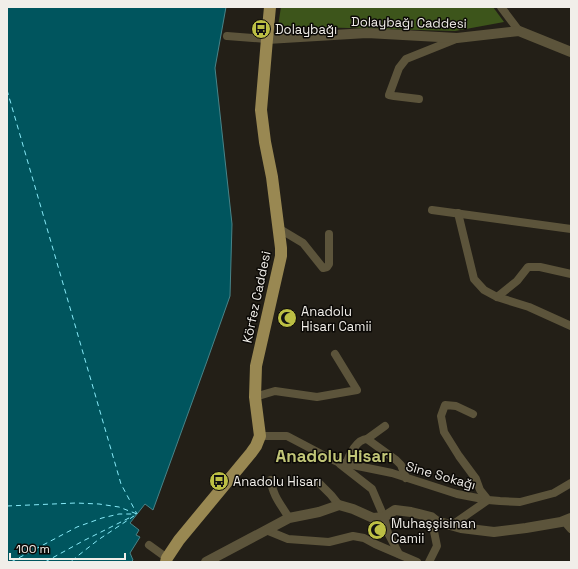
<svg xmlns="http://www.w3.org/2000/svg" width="578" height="569" font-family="'Space Grotesk',sans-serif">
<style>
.forest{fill:#3d551b}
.water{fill:#00555e;stroke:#488388}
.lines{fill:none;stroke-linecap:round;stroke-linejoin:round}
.ferry{stroke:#87eaf8;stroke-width:1;stroke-dasharray:5 4;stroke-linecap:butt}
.minor{stroke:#5c543b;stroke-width:8}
.tertiary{stroke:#5c543b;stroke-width:10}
.primary{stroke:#998852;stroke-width:12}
.labels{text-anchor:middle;stroke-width:3;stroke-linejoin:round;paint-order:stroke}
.street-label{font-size:13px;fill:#f1eee9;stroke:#0b0906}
.poi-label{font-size:13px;fill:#f1eee9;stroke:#0b0906;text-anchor:start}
.district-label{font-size:17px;font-weight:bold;fill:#c1c577;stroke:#0b0906}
</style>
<rect width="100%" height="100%" fill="#231f17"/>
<path class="forest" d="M281 7H493L504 22 455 31 278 26Z"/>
<path class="water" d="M7 7H226L215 68 232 224 230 296 207 361 153 510 145 504 130 523 139 530 136 535 140 537 130 553 133 560 131 562H7Z"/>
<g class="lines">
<g class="ferry">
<path d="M7 90 121 484 137 514"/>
<path d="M7 506 76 503 99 504 119 507 137 514 98 540 70 562"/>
<path d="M11 562 77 527 102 518 119 514H136"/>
<path d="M45 562 83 541 133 516"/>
</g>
<g class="minor">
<path d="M501 7 519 31"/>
<path d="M227 36 267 39"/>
<path d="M419 99 394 96 389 95 399 68 406 59 456 39"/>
<path d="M432 210 571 229"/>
<path d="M458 213 474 279 484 290 497 297 529 307 571 326"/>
<path d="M278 228 303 243 323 268 327 267 329 264V234"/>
<path d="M497 297 517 281 528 267H540L571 274"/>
<path d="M255 397 275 391 317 397 357 390 335 354"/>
<path d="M260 436H287L325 456 338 462 392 473 457 494 488 500 500 501 520 502 554 493 571 483"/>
<path d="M367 439 385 426"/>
<path d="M340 464 372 489 384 517 388 533 399 554"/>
<path d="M346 464C349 455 357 439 367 439L396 460 401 465 406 478"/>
<path d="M271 480C272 495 282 506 289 518"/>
<path d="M319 483 331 495 339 505"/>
<path d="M564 521 571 529"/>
<path d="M452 525 488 500 480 490 476 479 459 456 444 432 441 416 445 405 456 406 473 414"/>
<path d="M266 530 288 539 329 542 353 536 364 538 375 544 417 562"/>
<path d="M149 545 167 558"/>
<path d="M429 562 437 546 431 517"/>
</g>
<g class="tertiary">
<path d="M267 39 367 33 457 38 519 31 571 52"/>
<path d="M206 562 289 518 319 512 339 505 353 509 373 518 384 517 395 510 411 512 431 517 436 521 461 528 494 532 526 528 561 522 571 518"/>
</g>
<path class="primary" d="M166 562 167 558 179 540 251 453 256 446 260 436 255 397 256 366 281 256V248L272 177 265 142 261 110 267 39 270 7"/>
</g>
<defs>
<symbol id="bus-disc" viewBox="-11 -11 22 22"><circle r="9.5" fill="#bcbf44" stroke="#0b0906"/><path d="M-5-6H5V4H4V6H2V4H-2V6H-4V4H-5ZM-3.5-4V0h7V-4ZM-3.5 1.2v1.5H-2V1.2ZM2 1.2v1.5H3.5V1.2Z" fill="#111"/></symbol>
<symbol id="mosque-disc" viewBox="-11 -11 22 22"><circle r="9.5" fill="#bcbf44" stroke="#0b0906"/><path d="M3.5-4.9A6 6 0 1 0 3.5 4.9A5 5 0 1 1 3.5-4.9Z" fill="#111"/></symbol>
</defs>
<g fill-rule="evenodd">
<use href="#bus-disc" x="250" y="18" width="22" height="22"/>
<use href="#mosque-disc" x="276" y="307" width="22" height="22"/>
<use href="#bus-disc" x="208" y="470" width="22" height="22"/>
<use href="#mosque-disc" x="366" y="519" width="22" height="22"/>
</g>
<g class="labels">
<g class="street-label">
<text transform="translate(409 22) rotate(1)" y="5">Dolaybağı Caddesi</text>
<text transform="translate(256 297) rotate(-78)" y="5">Körfez Caddesi</text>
<text transform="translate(441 475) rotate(16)" y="5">Sine Sokağı</text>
</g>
<g class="poi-label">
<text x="275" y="34">Dolaybağı</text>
<text x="301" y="316">Anadolu<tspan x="301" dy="15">Hisarı Camii</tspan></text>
<text x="233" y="486">Anadolu Hisarı</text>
<text x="391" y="528">Muhaşşisinan<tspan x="391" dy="15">Camii</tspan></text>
</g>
<g class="district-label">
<text x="334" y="462">Anadolu Hisarı</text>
</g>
</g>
<rect width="578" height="569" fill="none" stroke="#f1eee9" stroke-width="16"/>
<path d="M10 553v6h115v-6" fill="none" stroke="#f1eee9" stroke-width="2"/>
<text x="16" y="553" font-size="12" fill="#f1eee9" stroke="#0b0906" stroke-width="3" paint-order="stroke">100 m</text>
</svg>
